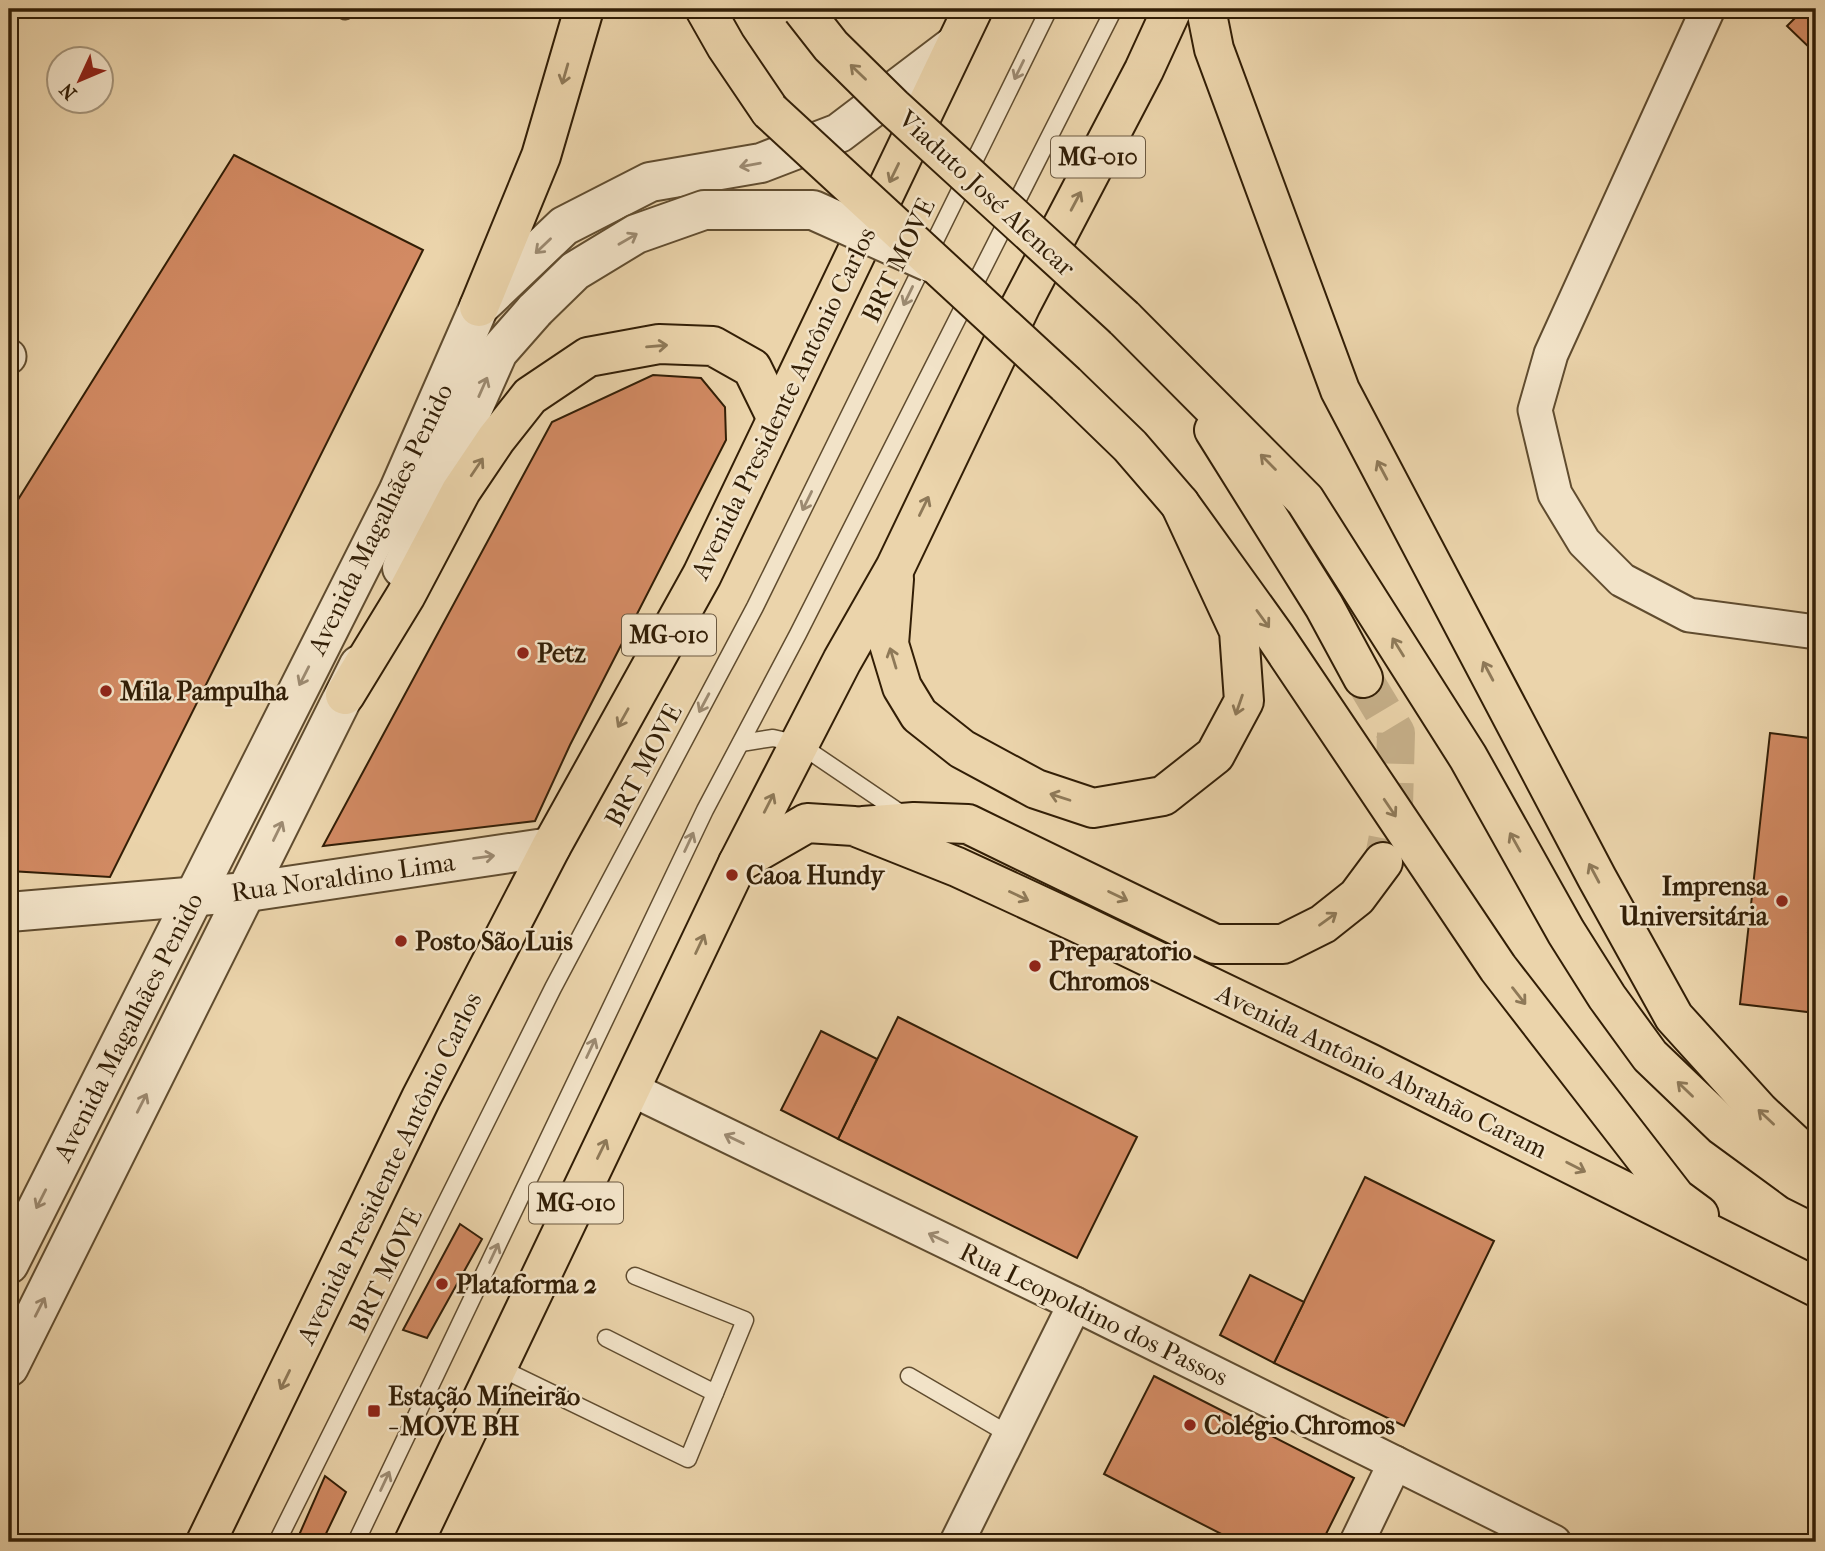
<svg xmlns="http://www.w3.org/2000/svg" width="1825" height="1551" font-family="'IM FELL French Canon',serif">
<style>
.building{fill:#d28a63;stroke:#321e06;stroke-width:2}
.lines{fill:none;stroke-linecap:round;stroke-linejoin:round}
.primary-tunnel{stroke:#c6b08a;stroke-width:38;stroke-dasharray:38 19;stroke-linecap:butt}
.service-casing{stroke:#604c2f;stroke-width:19}
.minor-casing{stroke:#604c2f;stroke-width:37}
.tertiary-casing{stroke:#604c2f;stroke-width:42}
.primary-casing{stroke:#321e06;stroke-width:42}
.trunk-casing{stroke:#321e06;stroke-width:42}
.service{stroke:#f2e3c8;stroke-width:16}
.minor{stroke:#f2e3c8;stroke-width:33}
.tertiary{stroke:#f2e3c8;stroke-width:38}
.primary{stroke:#ebd4ab;stroke-width:38}
.trunk{stroke:#ebd4ab;stroke-width:38}
.tertiary-bridge-casing{stroke:#604c2f;stroke-width:42;stroke-linecap:butt}
.primary-bridge-casing{stroke:#321e06;stroke-width:42;stroke-linecap:butt}
.tertiary-bridge{stroke:#f2e3c8;stroke-width:38}
.primary-bridge{stroke:#ebd4ab;stroke-width:38}
.oneway{stroke:#9c8a71}
.oneway2{stroke:#8e7958}
.poi-dot{fill:#8f2418;stroke:#f2e3c8;stroke-width:2.5}
.labels{text-anchor:middle;stroke-width:5;stroke-linejoin:round;paint-order:stroke}
.shield{fill:#f2e3c8;stroke:#6c5940;stroke-width:2}
.shield-label{font-size:24px;font-weight:bold;fill:#321e06}
.street-label{font-size:26px;fill:#321e06;stroke:#f2e3c8}
.poi-label{font-size:26px;font-weight:bold;fill:#321e06;stroke:#f2e3c8;text-anchor:start}
</style>
<rect width="100%" height="100%" fill="#ebd4ab"/>
<filter id="stains"><feTurbulence type="fractalNoise" baseFrequency=".00286" numOctaves="4"/><feColorMatrix values="0 0 0 0 .2 0 0 0 0 .09 0 0 0 0 .02 0 0 0 .5 -.17"/></filter>
<radialGradient id="worn" r=".72"><stop offset=".6" stop-color="#630" stop-opacity="0"/><stop offset="1" stop-color="#630" stop-opacity=".3"/></radialGradient>
<g class="building">
<path d="M1804 9H1816V54L1787 26Z"/>
<path d="M234 155 423 250 110 877 10 871 9 514Z"/>
<path d="M653 375 701 378 725 407 726 440 570 745 535 821 323 846 552 422Z"/>
<path d="M1770 733 1816 739V870L1808 932 1816 933V1013L1740 1004Z"/>
<path d="M898 1017 1137 1137 1077 1258 838 1139Z"/>
<path d="M821 1031 877 1059 838 1139 781 1110Z"/>
<path d="M1365 1177 1494 1241 1404 1426 1274 1363Z"/>
<path d="M460 1224 482 1239 427 1338 403 1330Z"/>
<path d="M1250 1275 1304 1302 1274 1363 1220 1335Z"/>
<path d="M1154 1376 1354 1478 1322 1542H1237L1104 1474Z"/>
<path d="M325 1476 346 1492 322 1542H296Z"/>
</g>
<g class="lines">
<path class="primary-tunnel" d="M1363 678 1396 733 1394 806 1383 862"/>
<defs>
<g id="service">
<path d="M342 9 345 11 347 9"/>
<path d="M741 743 773 738 799 744 905 816"/>
<path d="M606 1338 715 1393"/>
<path d="M498 1367 688 1459 745 1320 635 1276"/>
<path d="M909 1376 1010 1435"/>
<path d="M277 1542 553 988 755 607 1049 9"/>
<path d="M356 1542 705 810 798 634 1114 9"/>
</g>
<g id="minor">
<path d="M1708 9 1551 354 1535 410 1555 494 1584 542 1622 580 1689 615 1816 632"/>
<path d="M9 357V356"/>
<path d="M631 1089 1075 1304 1554 1542"/>
<path d="M957 1542 1075 1304"/>
<path d="M1357 1542 1395 1463"/>
</g>
<g id="tertiary">
<path d="M402 568 498 352 535 310"/>
<path d="M9 912 247 892 551 847"/>
<path d="M9 1264 398 492 479 307 564 226 650 182 761 163 839 133 955 45"/>
<path d="M9 1367 359 665"/>
</g>
<g id="primary">
<path d="M705 9 726 46 770 111"/>
<path d="M479 307 541 156 584 9"/>
<path d="M1124 318 1305 500 1468 757 1566 932 1607 997 1650 1056 1723 1126 1798 1181 1816 1190"/>
<path d="M1066 384 1130 446 1180 504 1275 636 1498 968 1676 1198 1699 1215"/>
<path d="M1214 430 1324 606 1363 678"/>
<path d="M863 826 914 822 968 824 1215 944H1283L1323 924 1357 897 1383 862"/>
<path d="M738 863 807 823 854 826 957 867 1078 923 1369 1063 1816 1287"/>
</g>
<g id="trunk">
<path d="M1206 9 1214 49 1340 390 1597 878 1674 1017 1760 1112 1816 1164"/>
<path d="M894 579 889 644 902 687 919 715 962 749 1036 789 1093 808 1163 796 1215 755 1244 701 1239 631 1180 504"/>
<path d="M345 695 406 595 461 491 496 439 530 396 588 357 659 344 713 346 752 368 776 417"/>
<path d="M206 1542 421 1098 551 847 702 575 973 9"/>
<path d="M414 1542 738 863 842 661 895 568 1021 305 1144 70 1172 9"/>
</g>
</defs>
<use href="#service" class="service-casing"/>
<use href="#minor" class="minor-casing"/>
<use href="#tertiary" class="tertiary-casing"/>
<use href="#primary" class="primary-casing"/>
<use href="#trunk" class="trunk-casing"/>
<use href="#service" class="service"/>
<use href="#minor" class="minor"/>
<use href="#tertiary" class="tertiary"/>
<use href="#primary" class="primary"/>
<use href="#trunk" class="trunk"/>
<defs>
<path id="tertiary-bridge" d="M535 310 575 271 636 234 704 210H813L929 262"/>
<g id="primary-bridge">
<path d="M802 9 831 46 893 107 1124 318"/>
<path d="M770 111 1066 384"/>
</g>
</defs>
<use href="#tertiary-bridge" class="tertiary-bridge-casing"/>
<use href="#primary-bridge" class="primary-bridge-casing"/>
<use href="#tertiary-bridge" class="tertiary-bridge"/>
<use href="#primary-bridge" class="primary-bridge"/>
</g>
<defs><path id="oneway-shaft" d="M-6 0H5M1.5-3L5.5 0L1.5 3" fill="none" stroke-width="1.6" stroke-linecap="round" stroke-linejoin="round" transform="scale(1.75)"/></defs>
<g class="oneway">
<use href="#oneway-shaft" transform="translate(1019 70) rotate(116)"/>
<use href="#oneway-shaft" transform="translate(750 165) rotate(170)"/>
<use href="#oneway-shaft" transform="translate(628 239) rotate(-30)"/>
<use href="#oneway-shaft" transform="translate(543 246) rotate(136)"/>
<use href="#oneway-shaft" transform="translate(908 296) rotate(116)"/>
<use href="#oneway-shaft" transform="translate(483 387) rotate(-66)"/>
<use href="#oneway-shaft" transform="translate(807 501) rotate(116)"/>
<use href="#oneway-shaft" transform="translate(304 676) rotate(117)"/>
<use href="#oneway-shaft" transform="translate(704 703) rotate(118)"/>
<use href="#oneway-shaft" transform="translate(278 831) rotate(-64)"/>
<use href="#oneway-shaft" transform="translate(689 842) rotate(-65)"/>
<use href="#oneway-shaft" transform="translate(484 857) rotate(-8)"/>
<use href="#oneway-shaft" transform="translate(591 1048) rotate(-65)"/>
<use href="#oneway-shaft" transform="translate(142 1103) rotate(-63)"/>
<use href="#oneway-shaft" transform="translate(734 1139) rotate(-154)"/>
<use href="#oneway-shaft" transform="translate(41 1199) rotate(117)"/>
<use href="#oneway-shaft" transform="translate(938 1238) rotate(-154)"/>
<use href="#oneway-shaft" transform="translate(494 1253) rotate(-65)"/>
<use href="#oneway-shaft" transform="translate(40 1307) rotate(-63)"/>
<use href="#oneway-shaft" transform="translate(385 1481) rotate(-65)"/>
</g>
<g class="oneway2">
<use href="#oneway-shaft" transform="translate(858 72) rotate(-136)"/>
<use href="#oneway-shaft" transform="translate(565 74) rotate(106)"/>
<use href="#oneway-shaft" transform="translate(894 173) rotate(116)"/>
<use href="#oneway-shaft" transform="translate(1076 201) rotate(-62)"/>
<use href="#oneway-shaft" transform="translate(657 346) rotate(-5)"/>
<use href="#oneway-shaft" transform="translate(1268 462) rotate(-135)"/>
<use href="#oneway-shaft" transform="translate(477 467) rotate(-56)"/>
<use href="#oneway-shaft" transform="translate(1382 470) rotate(-118)"/>
<use href="#oneway-shaft" transform="translate(924 506) rotate(-64)"/>
<use href="#oneway-shaft" transform="translate(1263 619) rotate(54)"/>
<use href="#oneway-shaft" transform="translate(1398 647) rotate(-122)"/>
<use href="#oneway-shaft" transform="translate(893 658) rotate(-107)"/>
<use href="#oneway-shaft" transform="translate(1488 671) rotate(-118)"/>
<use href="#oneway-shaft" transform="translate(1239 705) rotate(109)"/>
<use href="#oneway-shaft" transform="translate(623 718) rotate(119)"/>
<use href="#oneway-shaft" transform="translate(1060 797) rotate(-162)"/>
<use href="#oneway-shaft" transform="translate(769 803) rotate(-63)"/>
<use href="#oneway-shaft" transform="translate(1390 808) rotate(56)"/>
<use href="#oneway-shaft" transform="translate(1515 842) rotate(-119)"/>
<use href="#oneway-shaft" transform="translate(1594 873) rotate(-118)"/>
<use href="#oneway-shaft" transform="translate(1019 896) rotate(25)"/>
<use href="#oneway-shaft" transform="translate(1118 896) rotate(26)"/>
<use href="#oneway-shaft" transform="translate(1328 919) rotate(-36)"/>
<use href="#oneway-shaft" transform="translate(700 944) rotate(-65)"/>
<use href="#oneway-shaft" transform="translate(1519 996) rotate(52)"/>
<use href="#oneway-shaft" transform="translate(1685 1089) rotate(-136)"/>
<use href="#oneway-shaft" transform="translate(1766 1117) rotate(-137)"/>
<use href="#oneway-shaft" transform="translate(602 1149) rotate(-64)"/>
<use href="#oneway-shaft" transform="translate(1576 1167) rotate(27)"/>
<use href="#oneway-shaft" transform="translate(285 1380) rotate(116)"/>
</g>
<g class="poi-dot">
<circle cx="523" cy="653" r="7"/>
<circle cx="106" cy="691" r="7"/>
<circle cx="732" cy="875" r="7"/>
<circle cx="1782" cy="901" r="7"/>
<circle cx="401" cy="941" r="7"/>
<circle cx="1035" cy="966" r="7"/>
<circle cx="442" cy="1284" r="7"/>
<rect x="367" y="1404" width="14" height="14" rx="3.5"/>
<circle cx="1190" cy="1425" r="7"/>
</g>
<g class="labels">
<g class="shield">
<rect x="1051" y="136.5" width="94" height="41" rx="5"/>
<rect x="622" y="614.5" width="94" height="41" rx="5"/>
<rect x="529" y="1182.5" width="94" height="41" rx="5"/>
</g>
<g class="shield-label">
<text x="1098" y="165">MG-010</text>
<text x="669" y="643">MG-010</text>
<text x="576" y="1211">MG-010</text>
</g>
<g class="street-label">
<text transform="translate(987 193) rotate(43)" y="9">Viaduto José Alencar</text>
<text transform="translate(898 260) rotate(-64)" y="9">BRT MOVE</text>
<text transform="translate(783 403) rotate(-64)" y="9">Avenida Presidente Antônio Carlos</text>
<text transform="translate(380 519) rotate(-64)" y="9">Avenida Magalhães Penido</text>
<text transform="translate(643 765) rotate(-62)" y="9">BRT MOVE</text>
<text transform="translate(343 877) rotate(-8)" y="9">Rua Noraldino Lima</text>
<text transform="translate(128 1027) rotate(-63)" y="9">Avenida Magalhães Penido</text>
<text transform="translate(1382 1071) rotate(26)" y="9">Avenida Antônio Abrahão Caram</text>
<text transform="translate(389 1168) rotate(-64)" y="9">Avenida Presidente Antônio Carlos</text>
<text transform="translate(385 1270) rotate(-64)" y="9">BRT MOVE</text>
<text transform="translate(1094 1314) rotate(26)" y="9">Rua Leopoldino dos Passos</text>
</g>
<g class="poi-label">
<text x="537" y="662">Petz</text>
<text x="120" y="700">Mila Pampulha</text>
<text x="746" y="884">Caoa Hundy</text>
<text x="1768" y="895" text-anchor="end">Imprensa<tspan x="1768" dy="30">Universitária</tspan></text>
<text x="415" y="950">Posto São Luis</text>
<text x="1049" y="960">Preparatorio<tspan x="1049" dy="30">Chromos</tspan></text>
<text x="456" y="1293">Plataforma 2</text>
<text x="388" y="1405">Estação Mineirão<tspan x="388" dy="30">- MOVE BH</tspan></text>
<text x="1204" y="1434">Colégio Chromos</text>
</g>
</g>
<rect width="1825" height="1551" fill="none" stroke="#ebd4ab" stroke-width="35"/>
<rect x="10" y="10" width="1804" height="1530" fill="none" stroke="#321e06" stroke-width="3.5"/>
<rect x="18" y="18" width="1790" height="1516" fill="none" stroke="#321e06" stroke-width="2"/>
<g transform="translate(80 80) rotate(226)"><circle r="33" fill="#f2e3c8" stroke="#a5947a" stroke-width="2"/>
<path d="M0-5L12 26L0 18L-12 26Z" fill="#8f2418"/>
<text y="-10" font-size="19" font-weight="bold" text-anchor="middle" fill="#321e06">N</text>
</g>
<rect width="100%" height="100%" filter="url(#stains)"/>
<rect width="100%" height="100%" fill="url(#worn)"/>
</svg>
